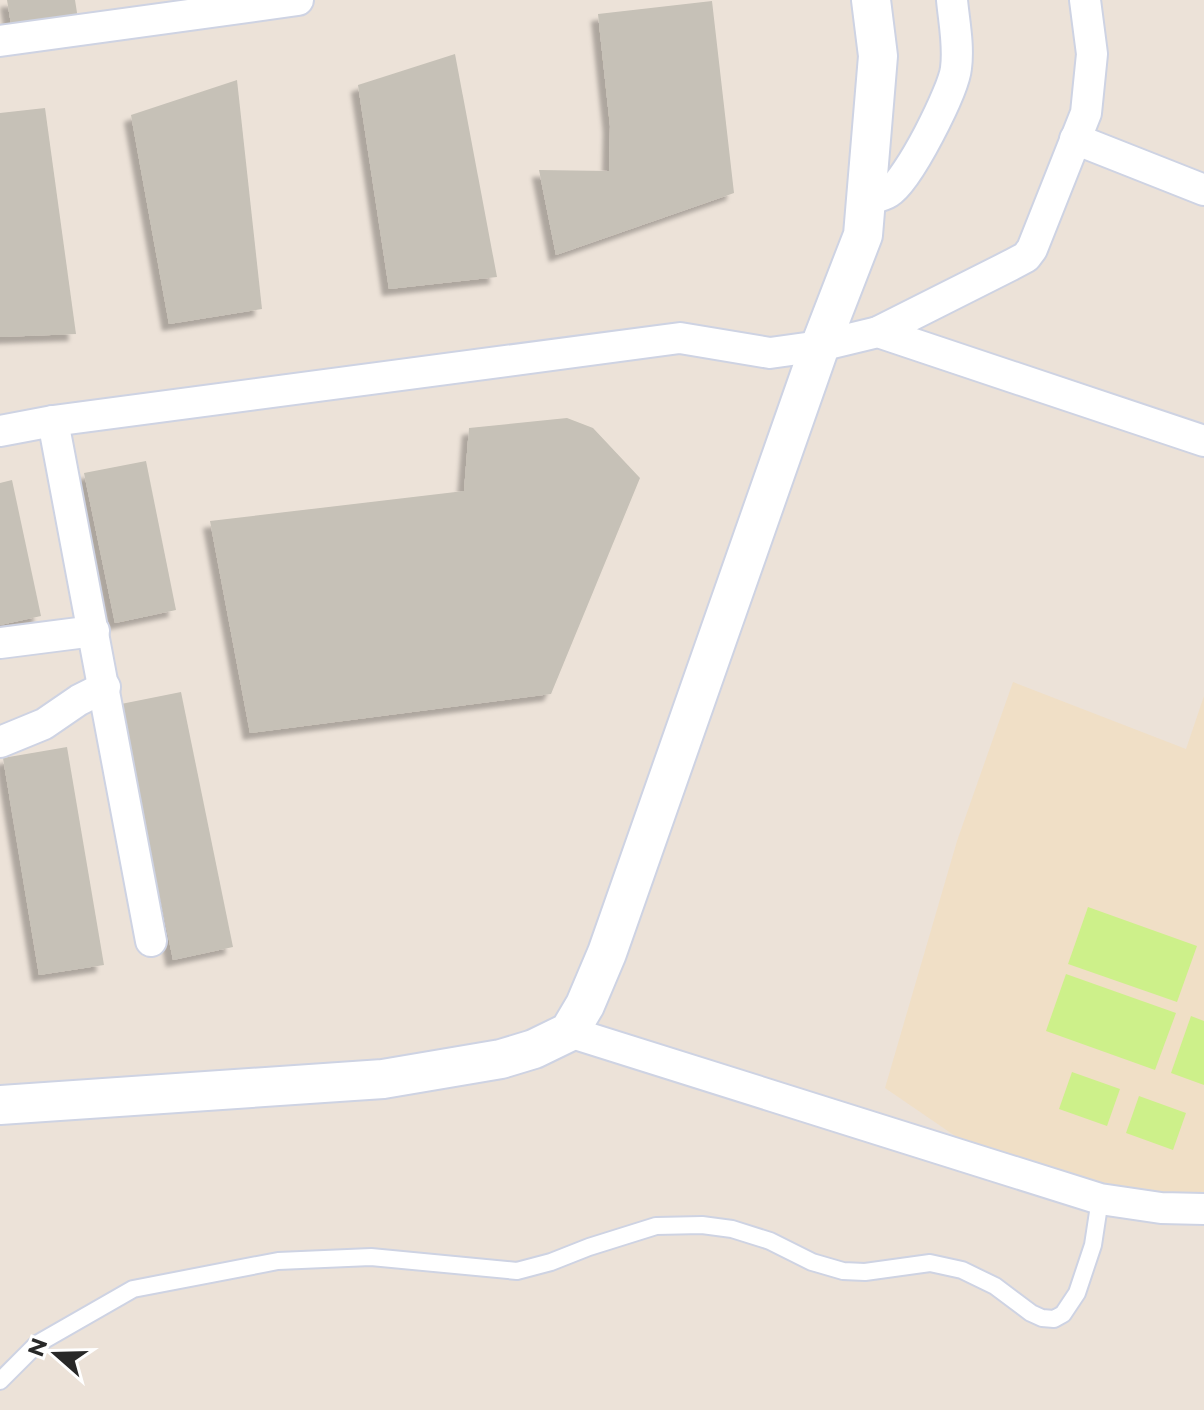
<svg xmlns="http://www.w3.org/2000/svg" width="1204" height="1410" font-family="Montserrat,sans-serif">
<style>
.education{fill:#f0dfc6}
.pitch{fill:#cdf08a}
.building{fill:#c6c1b7;filter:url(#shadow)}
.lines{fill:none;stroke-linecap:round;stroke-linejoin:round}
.service-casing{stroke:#ced3e3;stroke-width:20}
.minor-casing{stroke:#ced3e3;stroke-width:34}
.tertiary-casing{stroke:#ced3e3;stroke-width:42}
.service{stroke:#fff;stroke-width:16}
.minor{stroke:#fff;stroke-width:30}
.tertiary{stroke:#fff;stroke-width:38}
</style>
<defs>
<filter id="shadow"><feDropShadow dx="-7" dy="7" stdDeviation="2" flood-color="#0004"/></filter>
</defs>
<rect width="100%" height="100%" fill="#ece2d8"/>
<path class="education" d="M1013 682 1186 749 1204 696V1199L1137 1197 980 1153 885 1088 957 841Z"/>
<g class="pitch">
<path d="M1088 907 1197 946 1177 1002 1068 964Z"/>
<path d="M1066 974 1176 1013 1155 1070 1046 1031Z"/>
<path d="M1191 1016 1204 1021V1085L1171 1073Z"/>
<path d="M1072 1072 1120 1089 1107 1126 1059 1109Z"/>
<path d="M1139 1096 1186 1113 1173 1150 1126 1133Z"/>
</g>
<g class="building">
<path d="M7 0H75L78 19 11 24Z"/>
<path d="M712 1 734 193 556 255 539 170 609 171 610 126 598 14Z"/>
<path d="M455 54 497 277 389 289 358 85Z"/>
<path d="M237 80 262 309 169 324 131 115Z"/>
<path d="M45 108 76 334 0 337V113Z"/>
<path d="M567 418 593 428 640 478 551 694 250 733 210 521 464 491 469 428Z"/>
<path d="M146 461 176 610 115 623 84 473Z"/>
<path d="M12 480 41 616 0 625V483Z"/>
<path d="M181 692 233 947 173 960 121 704Z"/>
<path d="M67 747 104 965 39 975 3 758Z"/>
</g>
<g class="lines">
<defs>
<path id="service" d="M0 1381 37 1344 133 1289 278 1261 371 1257 517 1271 551 1262 589 1247 656 1226 702 1225 732 1229 770 1241 812 1262 843 1271 865 1272 930 1263 962 1270 995 1286 1031 1313 1042 1318 1054 1319 1063 1314 1077 1293 1093 1245 1100 1199"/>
<g id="minor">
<path d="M0 41 298 0"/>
<path d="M1075 139 1204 190"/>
<path d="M866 200C873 198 883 196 889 192 908 181 954 90 956 68 959 45 954 22 952 0"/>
<path d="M878 332 1011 265 1026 257 1032 249 1086 113 1092 54 1085 0"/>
<path d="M53 421 151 941"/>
<path d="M0 431 53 421 680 338 770 353 820 346 878 332 1204 441"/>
<path d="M0 643 94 631"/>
<path d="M0 742 44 724 79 700 105 687"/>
<path d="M569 1032 1100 1199 1161 1208 1204 1209"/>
</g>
<path id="tertiary" d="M0 1105 383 1079 501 1059 534 1049 569 1032 585 1005 607 953 820 346 863 235 878 56 871 0"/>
</defs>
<use href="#service" class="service-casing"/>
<use href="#minor" class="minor-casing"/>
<use href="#tertiary" class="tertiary-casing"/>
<use href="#service" class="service"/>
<use href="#minor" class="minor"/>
<use href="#tertiary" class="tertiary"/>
</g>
<g transform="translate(56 1354) rotate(290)" stroke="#ffffff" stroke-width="6" paint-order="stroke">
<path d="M0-6L14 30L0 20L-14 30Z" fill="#282828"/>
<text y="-12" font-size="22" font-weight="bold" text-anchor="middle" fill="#282828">N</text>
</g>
</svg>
